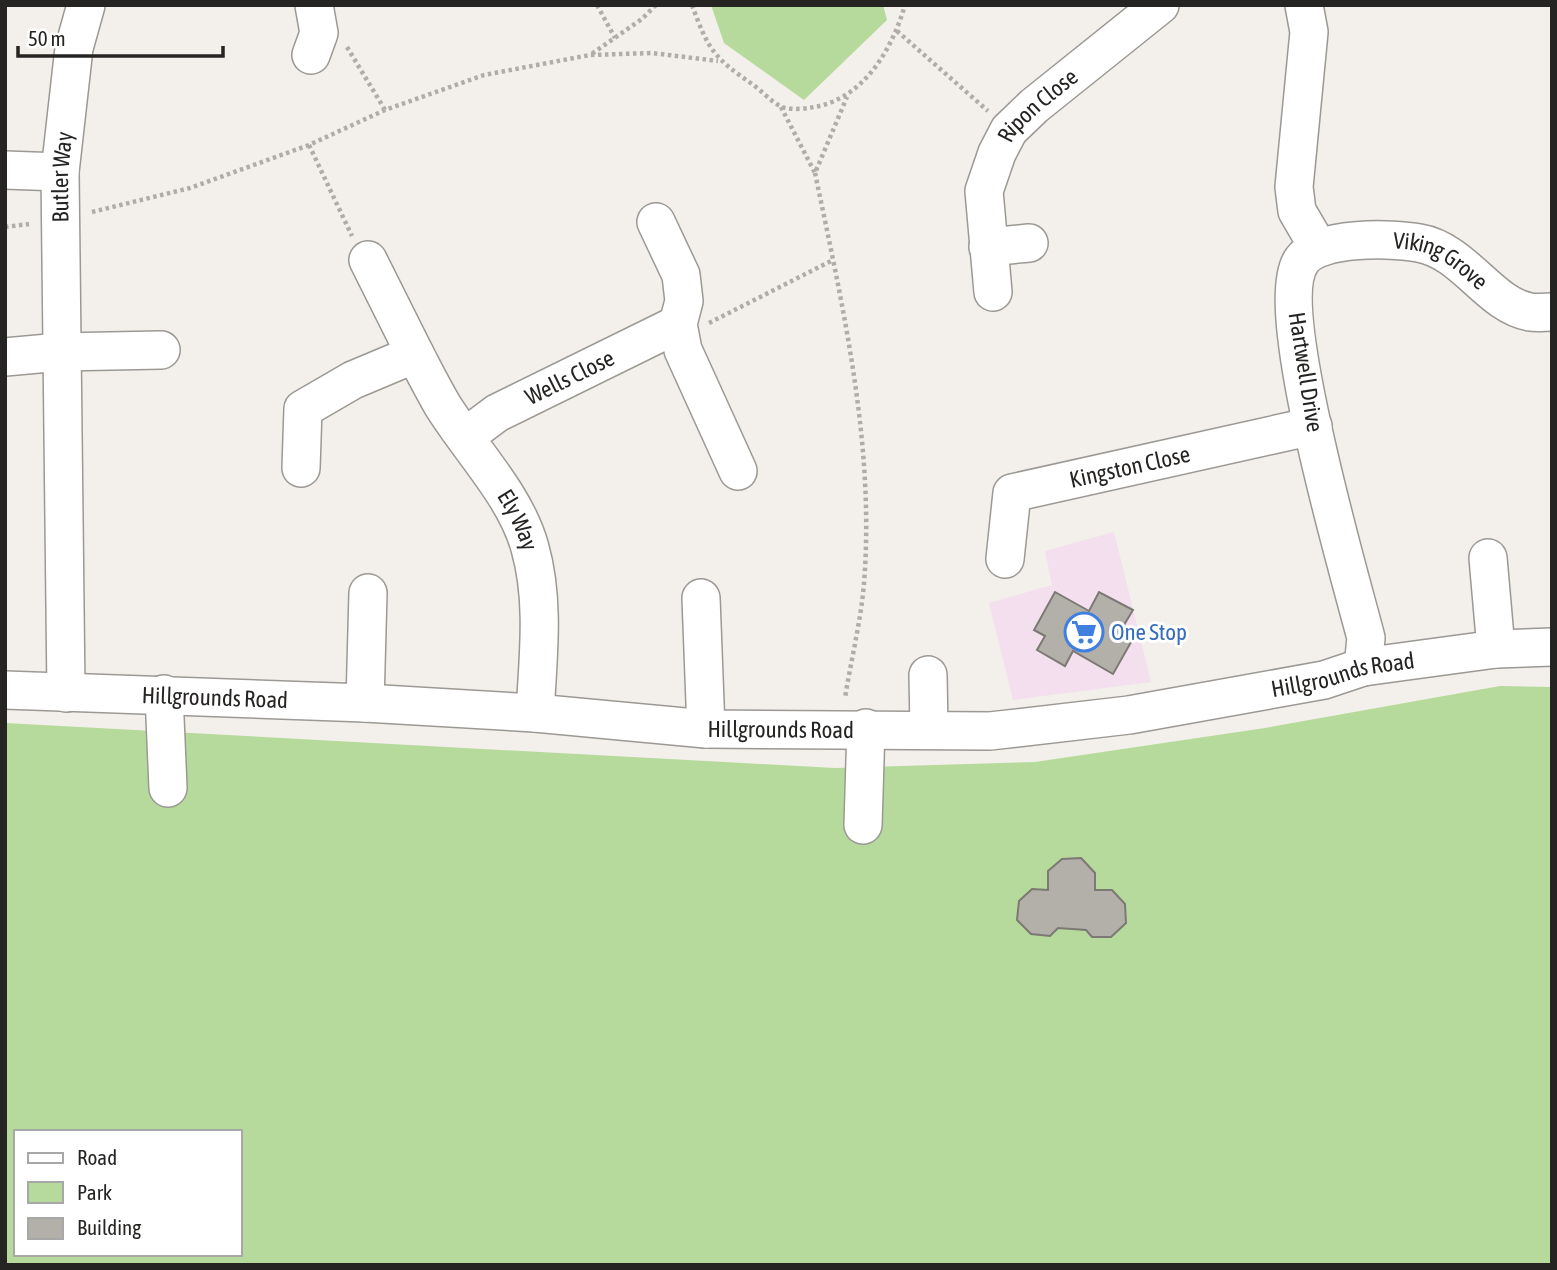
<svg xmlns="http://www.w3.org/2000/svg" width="1557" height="1270" font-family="'Asap Condensed',sans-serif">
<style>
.commercial{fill:#f3dfee}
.green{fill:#b6da9b;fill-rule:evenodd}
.building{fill:#b3b0aa;stroke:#7c7974;stroke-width:2}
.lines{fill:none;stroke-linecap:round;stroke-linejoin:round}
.minor-casing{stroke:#9c9994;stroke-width:40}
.path{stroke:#b0ada9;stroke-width:4.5;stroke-dasharray:3.5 3.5;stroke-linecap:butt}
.minor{stroke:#fff;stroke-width:37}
.labels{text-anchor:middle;stroke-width:6;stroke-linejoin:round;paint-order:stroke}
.street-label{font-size:23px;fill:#262422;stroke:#fff}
.shop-label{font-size:23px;fill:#366cbe;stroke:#fff;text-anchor:start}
</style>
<rect width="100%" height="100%" fill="#f3efea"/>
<path class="commercial" d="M1114 532 1151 682 1013 700 989 603 1052 585 1045 551Z"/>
<g class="green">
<path d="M711 5H883L887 20 804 100 724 43Z"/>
<path d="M1500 686 1552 687V1265H5V723L835 768 1035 762 1265 728ZM16 1132H240V1254H16Z"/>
</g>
<g class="building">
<path d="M1055 592 1089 611 1099 592 1133 610 1124 625 1132 630 1130 635 1134 637 1113 674 1073 651 1065 666 1037 650 1045 636 1034 630Z"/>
<path d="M1081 858 1095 873V890H1112L1125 904 1126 923 1111 937H1092L1086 930 1058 928 1050 936 1031 934 1017 920 1019 901 1032 889 1048 890V871L1062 859Z"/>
</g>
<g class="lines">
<defs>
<g id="minor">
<path d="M1304 5 1309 32 1294 187 1297 211 1318 247"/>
<path d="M311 55 319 33 314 5"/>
<path d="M5 170 60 172"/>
<path d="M656 222 681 275 684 301 678 324 683 350 738 471"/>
<path d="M988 247 1029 243"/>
<path d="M368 260 415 354"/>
<path id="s1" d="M993 292 984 191 997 153 1009 130 1034 106 1160 5"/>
<path d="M5 357 60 352 161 350"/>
<path id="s2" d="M465 437 497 413 678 324"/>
<path id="s3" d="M301 468 303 409 353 380 415 354C424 371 433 389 443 406 471 451 516 496 530 548 545 601 538 658 535 713"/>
<path d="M1488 558 1496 649"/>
<path id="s4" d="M1005 559 1012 493 1313 426"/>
<path d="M701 598 706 729"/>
<path id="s5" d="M1363 667 1366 638C1350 575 1269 304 1302 260 1319 236 1393 238 1419 243 1465 251 1489 305 1530 312 1537 313 1545 312 1552 312"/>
<path d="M928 675 929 729"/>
<path id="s6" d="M5 690 365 703 535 713 706 729 990 731 1129 715 1324 680 1363 667 1496 649 1552 647"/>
<path id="s7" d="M66 693 60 172 74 48 86 5"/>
<path d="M164 694 168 788"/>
<path d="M365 703 368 593"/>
<path d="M863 825 866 728"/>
</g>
</defs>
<use href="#minor" class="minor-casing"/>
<g class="path">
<path d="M597 5 615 38"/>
<path d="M656 5 642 19 590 55 652 53 718 61"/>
<path d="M692 5C708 49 713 57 752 84 761 90 771 102 782 107 791 110 804 109 814 107 863 99 892 50 905 5"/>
<path d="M897 31 988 111"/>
<path d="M347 47 385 110"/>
<path d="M781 107 815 173 847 97"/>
<path d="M309 145 352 236"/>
<path d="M815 173C843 307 875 446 864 583 861 621 851 660 845 698"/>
<path d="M92 212 190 188 309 145 385 110 484 75 590 55"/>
<path d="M5 227 29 224"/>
<path d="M709 323 833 260"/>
</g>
<use href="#minor" class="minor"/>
</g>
<defs>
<symbol id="supermarket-ring" viewBox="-11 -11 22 22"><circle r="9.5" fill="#fff" stroke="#3f7fe0" stroke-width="1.5"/><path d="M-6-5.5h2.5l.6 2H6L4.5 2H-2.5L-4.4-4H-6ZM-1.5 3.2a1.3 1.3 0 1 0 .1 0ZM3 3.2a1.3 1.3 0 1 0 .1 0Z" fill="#3f7fe0"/></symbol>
</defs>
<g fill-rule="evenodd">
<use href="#supermarket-ring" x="1062" y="610" width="44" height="44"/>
</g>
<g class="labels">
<g class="street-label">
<text dy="8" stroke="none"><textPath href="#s1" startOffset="205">Ripon Close</textPath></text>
<text dy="8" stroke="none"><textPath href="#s7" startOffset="516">Butler Way</textPath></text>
<text dy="8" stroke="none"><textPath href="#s5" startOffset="565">Viking Grove</textPath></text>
<text transform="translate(1306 372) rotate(81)" y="8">Hartwell Drive</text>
<text dy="8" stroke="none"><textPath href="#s2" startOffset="121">Wells Close</textPath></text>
<text dy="8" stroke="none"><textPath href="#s4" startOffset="187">Kingston Close</textPath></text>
<text dy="8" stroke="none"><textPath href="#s3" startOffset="380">Ely Way</textPath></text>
<text dy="8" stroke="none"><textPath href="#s6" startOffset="1344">Hillgrounds Road</textPath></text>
<text dy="8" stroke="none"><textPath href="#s6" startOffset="210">Hillgrounds Road</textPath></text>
<text dy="8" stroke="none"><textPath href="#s6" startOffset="777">Hillgrounds Road</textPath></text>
</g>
<g class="shop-label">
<text x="1111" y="640">One Stop</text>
</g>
</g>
<rect width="1557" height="1270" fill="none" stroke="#262422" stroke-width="14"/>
<rect x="14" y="1130" width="228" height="126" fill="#ffffff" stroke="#a8a7a7" stroke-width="2"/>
<rect x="28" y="1153" width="35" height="10" fill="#ffffff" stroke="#a8a7a7" stroke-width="2"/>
<text x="77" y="1165" font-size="21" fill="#262422">Road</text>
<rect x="28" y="1182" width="35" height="21" fill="#b6da9b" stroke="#a8a7a7" stroke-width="2"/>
<text x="77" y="1200" font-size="21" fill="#262422">Park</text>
<rect x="28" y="1218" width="35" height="21" fill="#b3b0aa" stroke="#a8a7a7" stroke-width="2"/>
<text x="77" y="1235" font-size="21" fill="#262422">Building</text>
<path d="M18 46v10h205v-10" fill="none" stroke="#262422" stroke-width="3.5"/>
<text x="28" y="46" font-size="21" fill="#262422" stroke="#ffffff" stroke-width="5" paint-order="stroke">50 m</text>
</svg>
